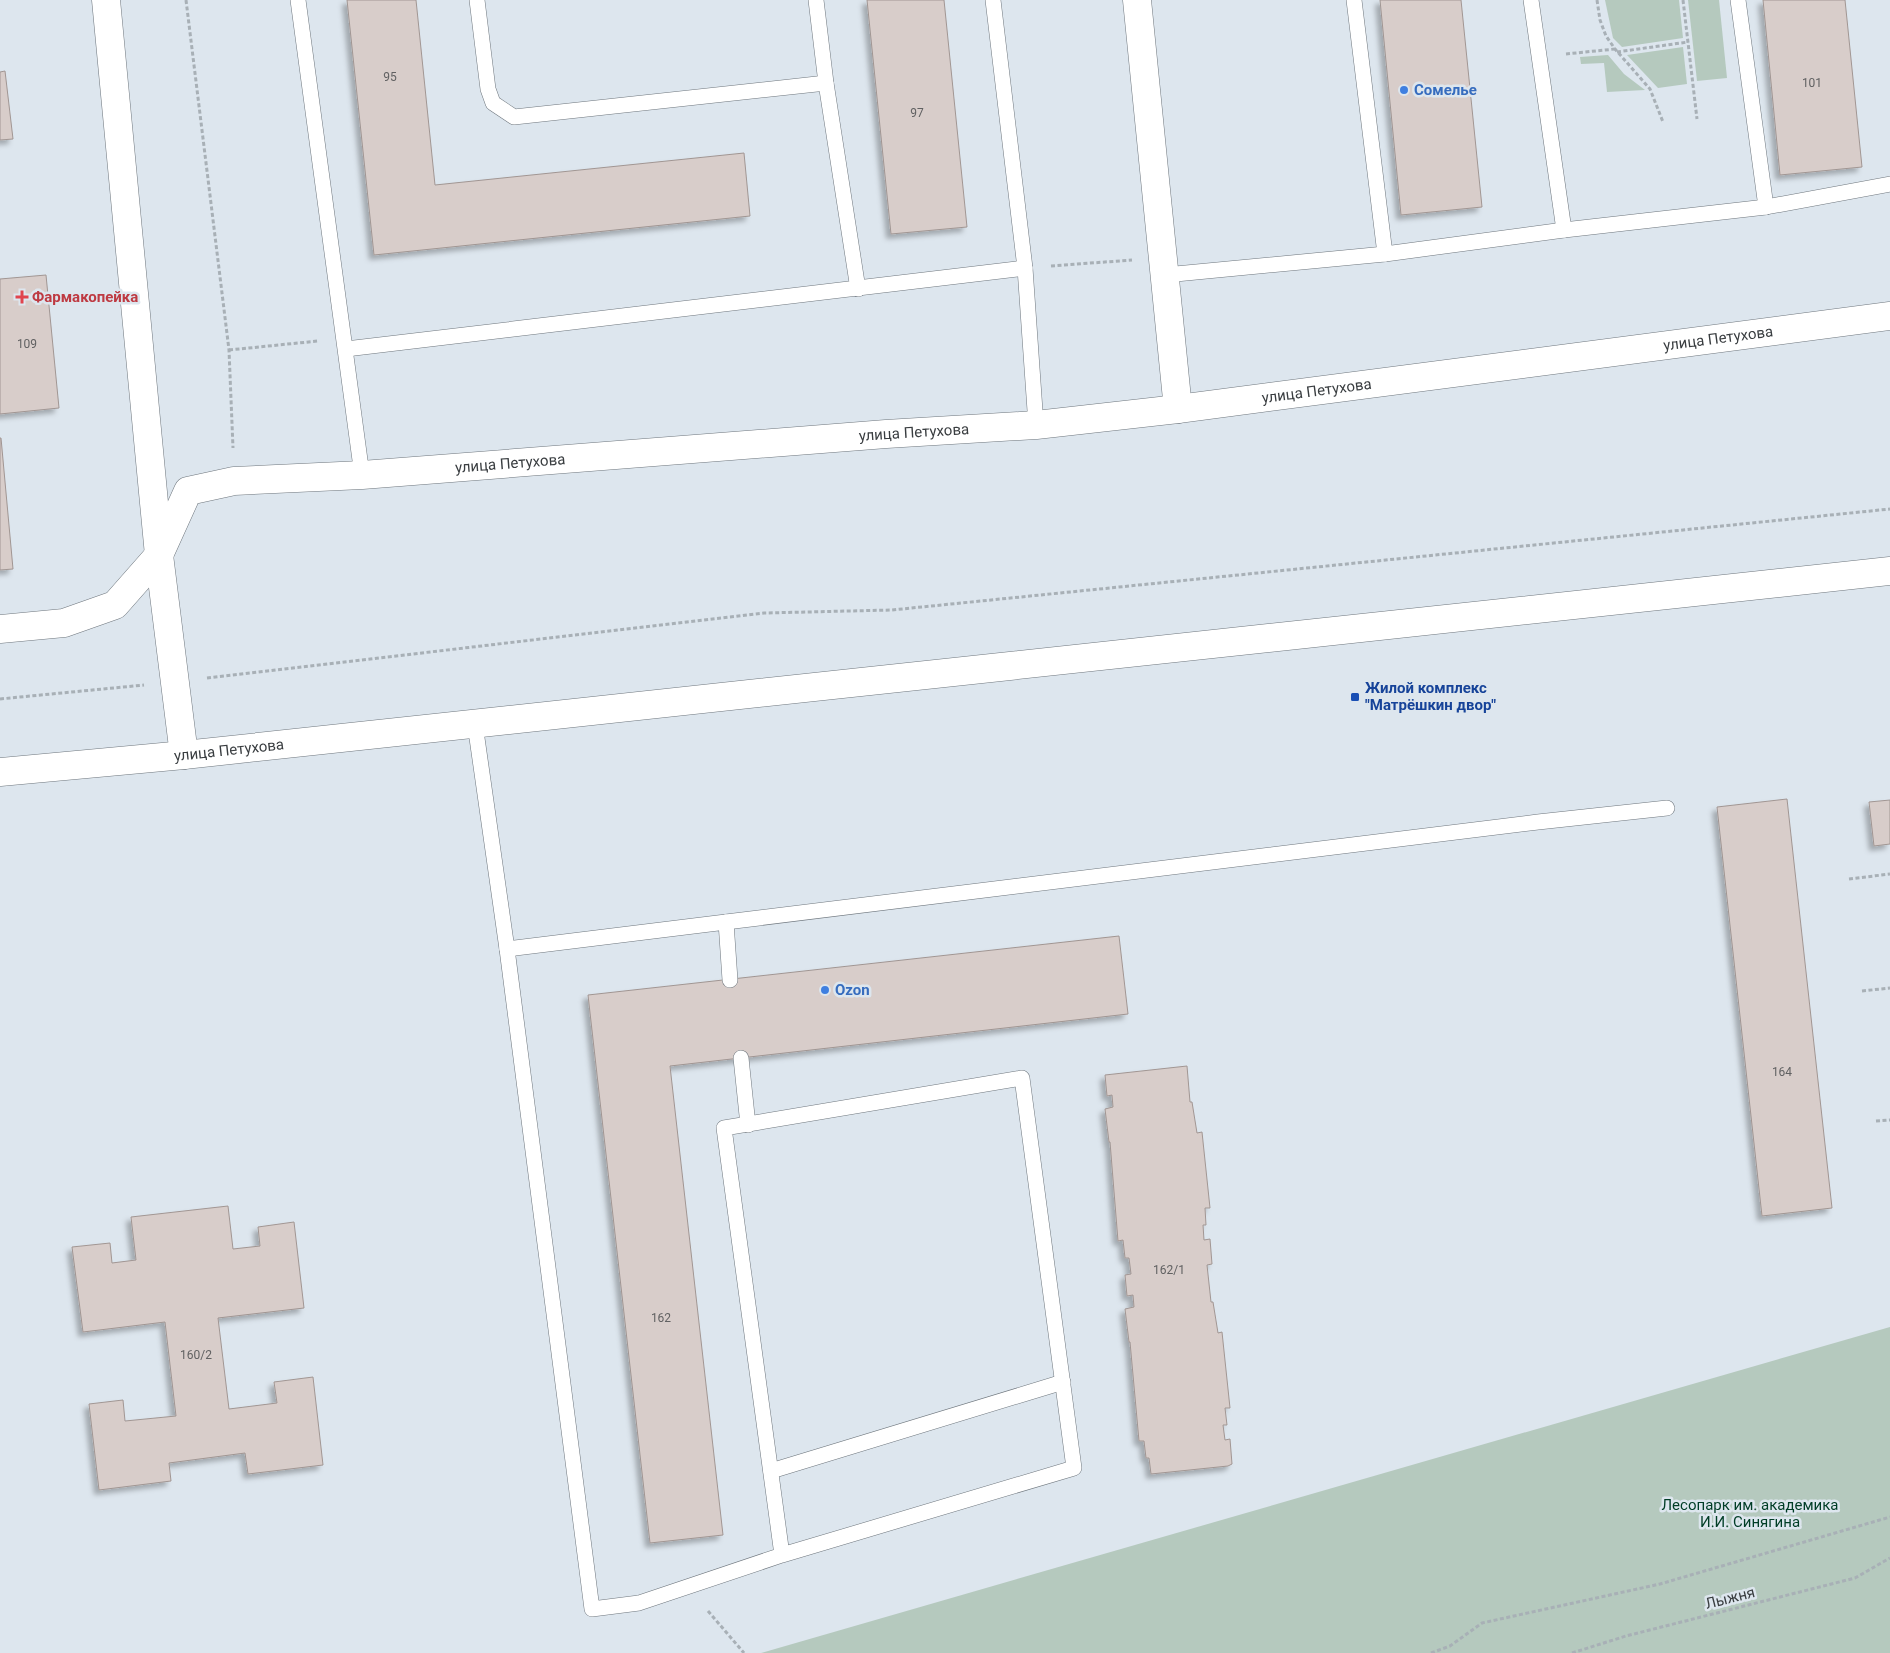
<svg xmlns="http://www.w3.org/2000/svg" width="1890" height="1653" font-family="Roboto,sans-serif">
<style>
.green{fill:#b5c9be}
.building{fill:#d8cdca;stroke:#a19693;filter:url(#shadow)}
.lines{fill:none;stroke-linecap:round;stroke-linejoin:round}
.service-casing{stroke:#6e767d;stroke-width:16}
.minor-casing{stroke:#6e767d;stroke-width:29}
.tertiary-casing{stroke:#6e767d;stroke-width:29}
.path{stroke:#a8b0b6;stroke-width:3;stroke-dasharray:4 2.5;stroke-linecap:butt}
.service{stroke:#fff;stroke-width:15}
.minor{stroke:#fff;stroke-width:28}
.tertiary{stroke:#fff;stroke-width:28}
.shop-dot{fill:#3f7fe0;stroke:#dde6ee;stroke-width:2}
.health-dot{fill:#e0444e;stroke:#dde6ee;stroke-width:2}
.transit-dot{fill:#1a4fb4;stroke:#dde6ee;stroke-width:2}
.labels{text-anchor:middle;stroke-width:5;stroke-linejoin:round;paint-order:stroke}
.number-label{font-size:12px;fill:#616162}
.shop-label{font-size:15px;font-weight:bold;fill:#366cbe;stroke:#dde6ee;text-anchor:start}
.health-label{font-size:15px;font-weight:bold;fill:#be3a42;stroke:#dde6ee;text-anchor:start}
.street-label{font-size:15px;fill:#393d40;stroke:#dde6ee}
.transit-label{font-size:15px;font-weight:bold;fill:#164399;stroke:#dde6ee;text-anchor:start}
.park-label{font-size:15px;fill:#003d26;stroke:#dde6ee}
</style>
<defs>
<filter id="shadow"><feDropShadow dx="-4.5" dy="4.5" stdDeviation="2.5" flood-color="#0004"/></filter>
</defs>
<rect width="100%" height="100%" fill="#dde6ee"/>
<g class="green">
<path d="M1605 0H1679L1683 38 1622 47 1613 38Z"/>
<path d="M1688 0H1719L1727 78 1697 81Z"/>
<path d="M1683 47 1687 84 1658 88 1627 55Z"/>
<path d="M1608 55 1624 74 1645 90 1607 92 1604 63 1581 64 1580 57Z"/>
<path d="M1890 1327V1653H761Z"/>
</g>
<g class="building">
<path d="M347 0H416L435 185 744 153 750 216 374 255Z"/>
<path d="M867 0H944L967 227 891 234Z"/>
<path d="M1380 0H1461L1482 207 1401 215Z"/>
<path d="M1763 0H1845L1862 167 1780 175Z"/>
<path d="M5 71 13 139 0 140V72Z"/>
<path d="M46 275 59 408 0 414V279Z"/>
<path d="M0 438H1L13 569 0 570Z"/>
<path d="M1787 799 1832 1208 1762 1216 1717 807Z"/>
<path d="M1890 800V844L1874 846 1869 802Z"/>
<path d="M1119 936 1128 1014 670 1066 723 1535 650 1543 588 995Z"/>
<path d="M1187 1066 1190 1102H1192L1197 1133 1202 1132 1210 1208H1205L1206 1225H1203L1204 1240 1210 1239 1212 1264 1207 1265 1211 1302H1213L1218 1333 1222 1332 1230 1408H1225L1227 1425H1223L1225 1440 1230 1439 1232 1464 1228 1466 1151 1474 1149 1458H1146L1144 1441H1139L1130 1342H1129L1125 1309 1134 1307 1133 1295 1127 1296 1125 1275 1131 1274 1129 1258H1125L1123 1240 1118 1241 1110 1142H1109L1105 1109 1113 1107 1112 1095 1107 1096 1105 1075Z"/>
<path d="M228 1206 233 1249 260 1246 258 1227 294 1222 304 1308 218 1318 229 1409 277 1403 274 1382 313 1377 323 1465 248 1474 245 1453 169 1463 171 1481 99 1490 89 1404 123 1400 125 1421 176 1416 165 1322 83 1332 72 1247 110 1243 112 1263 136 1260 131 1217Z"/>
</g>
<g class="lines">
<defs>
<g id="service">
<path d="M298 0 362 475"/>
<path d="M477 0 488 89 493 103 514 117 826 83"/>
<path d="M816 0 826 83 858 289"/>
<path d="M993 0 1025 268 1036 425"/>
<path d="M1354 0 1385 254"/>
<path d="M1531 0 1564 230"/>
<path d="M1738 0 1766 207"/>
<path d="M1165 275 1385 254 1564 230 1766 207 1890 184"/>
<path d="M346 349 1025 268"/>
<path d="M475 724 507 949 592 1609 639 1603 782 1555 724 1128 1022 1078 1074 1468 782 1555"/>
<path d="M726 922 1538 822 1667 808"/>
<path d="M507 949 726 922 730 980"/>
<path d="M741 1058 748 1125"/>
<path d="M771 1471 1063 1382"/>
</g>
<g id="minor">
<path d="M106 0 159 555 184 755"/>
<path d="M1137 0 1178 409"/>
<path id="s1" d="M0 629 64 623 115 605 159 555 188 491 234 481 362 475 886 434 1036 425 1178 409 1890 316"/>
</g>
<g id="tertiary">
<path id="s2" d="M0 772 184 755 1890 571"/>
</g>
</defs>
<use href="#service" class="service-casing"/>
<use href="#minor" class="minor-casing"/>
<use href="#tertiary" class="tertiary-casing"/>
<g class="path">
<path d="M186 0 229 350 233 448"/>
<path d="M1597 0 1600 20 1606 36 1615 49 1650 89 1663 122"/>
<path d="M1683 0 1697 119"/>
<path d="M1617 52 1688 42"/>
<path d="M1566 54 1615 49"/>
<path d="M1051 266 1132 260"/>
<path d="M229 350 318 341"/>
<path d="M207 678 764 613 892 610 1890 509"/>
<path d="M0 699 144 685"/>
<path d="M1849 879 1890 874"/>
<path d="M1862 991 1890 988"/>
<path d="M1876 1121 1890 1120"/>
<path d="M708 1611 744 1653"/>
<path d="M1431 1653 1450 1646 1482 1623 1660 1584 1890 1517"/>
<path d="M1572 1653 1626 1636 1855 1578 1890 1558"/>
</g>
<use href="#service" class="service"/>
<use href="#minor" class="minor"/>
<use href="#tertiary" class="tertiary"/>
</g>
<g class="shop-dot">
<circle cx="1404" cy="90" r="5"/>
<circle cx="825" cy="990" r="5"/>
</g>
<path class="health-dot" d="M19.5 289.5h5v5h5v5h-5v5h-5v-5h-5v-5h5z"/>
<rect class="transit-dot" x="1350" y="692" width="10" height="10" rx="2.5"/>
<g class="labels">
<g class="number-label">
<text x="390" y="81">95</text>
<text x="1812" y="87">101</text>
<text x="917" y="117">97</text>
<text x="27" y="348">109</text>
<text x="1782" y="1076">164</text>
<text x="1169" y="1274">162/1</text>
<text x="661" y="1322">162</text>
<text x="196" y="1359">160/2</text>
</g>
<g class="shop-label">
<text x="1414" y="95">Сомелье</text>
<text x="835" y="995">Ozon</text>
</g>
<g class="health-label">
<text x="32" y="302">Фармакопейка</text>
</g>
<g class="street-label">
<text dy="5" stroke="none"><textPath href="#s1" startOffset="1794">улица Петухова</textPath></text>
<text dy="5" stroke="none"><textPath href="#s1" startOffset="1389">улица Петухова</textPath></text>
<text dy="5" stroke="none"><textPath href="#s1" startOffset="984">улица Петухова</textPath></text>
<text dy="5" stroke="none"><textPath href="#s1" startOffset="579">улица Петухова</textPath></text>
<text dy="5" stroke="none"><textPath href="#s2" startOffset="230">улица Петухова</textPath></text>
<text transform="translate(1730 1598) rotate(-14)" y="5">Лыжня</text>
</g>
<g class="transit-label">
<text x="1365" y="693">Жилой комплекс<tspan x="1365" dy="17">"Матрёшкин двор"</tspan></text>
</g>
<g class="park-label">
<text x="1750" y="1510">Лесопарк им. академика<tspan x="1750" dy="17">И.И. Синягина</tspan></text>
</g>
</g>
</svg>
